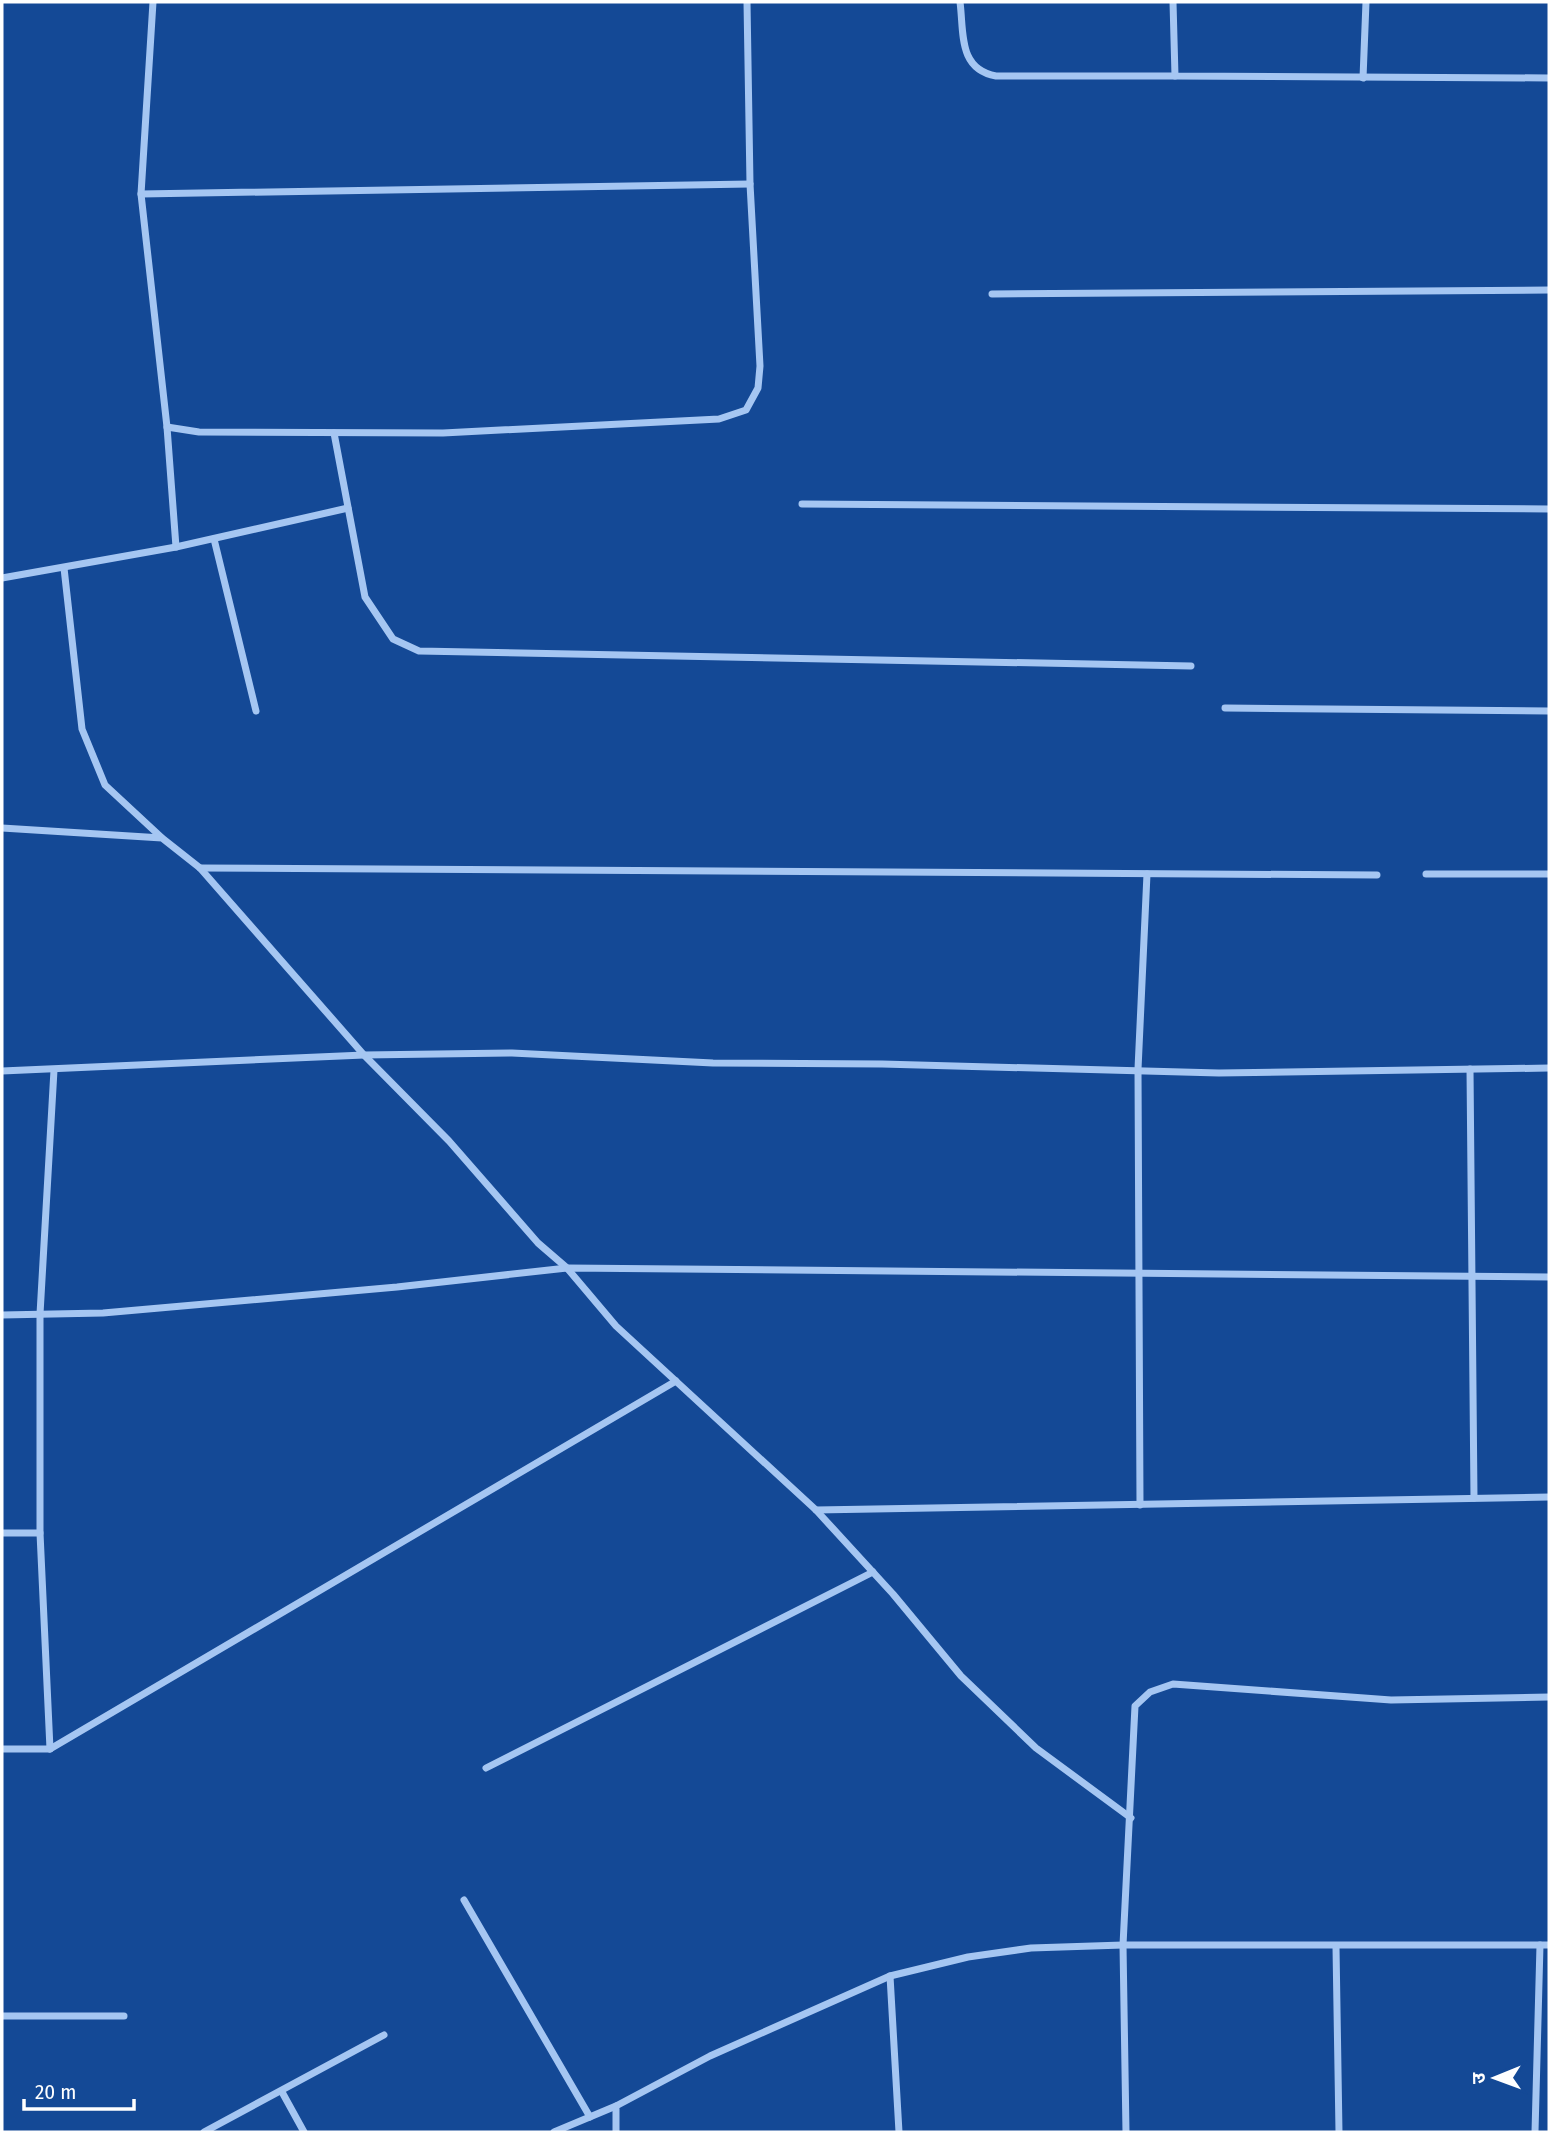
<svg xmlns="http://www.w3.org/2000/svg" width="1551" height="2134" font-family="'Fira Sans Condensed','Noto Sans Devanagari',sans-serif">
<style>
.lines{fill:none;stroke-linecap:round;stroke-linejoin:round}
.minor{stroke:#a5c6f2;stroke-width:7}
</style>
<rect width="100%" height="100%" fill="#144996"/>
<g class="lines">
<g class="minor">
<path d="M153 2 141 194 167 427 176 547"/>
<path d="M960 2C964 33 958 69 996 76H1175"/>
<path d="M1173 2 1175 76 1549 78"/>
<path d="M1363 78 1366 2"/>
<path d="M141 194 750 184"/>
<path d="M992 294 1549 290"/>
<path d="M167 427 199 432 443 433 719 419 746 410 758 388 760 366 750 184 747 2"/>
<path d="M334 433 365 597 393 639 419 651 1191 666"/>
<path d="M802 504 1549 509"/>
<path d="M214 539 256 711"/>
<path d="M64 568 82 729 105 785 161 837"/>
<path d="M2 578 176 547 348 508"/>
<path d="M1225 708 1549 711"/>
<path d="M2 828 162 838 200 868 364 1055 449 1141 538 1243 567 1268 616 1326 816 1510 893 1594 961 1676 1036 1748 1131 1818"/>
<path d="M200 868 1377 875"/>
<path d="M1426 874H1549"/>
<path d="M1470 1069 1474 1498"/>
<path d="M2 1071 364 1055 512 1053 713 1063 882 1064 1219 1073 1549 1068"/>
<path d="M2 1315 103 1313 397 1287 567 1268 1549 1277"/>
<path d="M1140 1505 1138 1069 1147 874"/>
<path d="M816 1510 1549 1497"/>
<path d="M2 1533H40"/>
<path d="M2 1749H50L40 1533V1314L54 1070"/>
<path d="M50 1749 676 1381"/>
<path d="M486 1768 873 1572"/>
<path d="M464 1900 590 2117"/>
<path d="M1336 1947 1339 2132"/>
<path d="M890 1976 899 2132"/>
<path d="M2 2016H124"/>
<path d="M282 2092 304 2132"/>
<path d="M204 2132 384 2035"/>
<path d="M554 2132 616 2106"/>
<path d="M616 2132V2106L710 2056 890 1976 968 1957 1031 1948 1123 1945H1549"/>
<path d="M1126 2132 1123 1945 1135 1706 1150 1692 1173 1684 1391 1700 1549 1697"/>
<path d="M1535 2132 1540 1945"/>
</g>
</g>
<rect width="1551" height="2134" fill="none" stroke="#ffffff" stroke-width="7"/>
<g transform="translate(1495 2078) rotate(269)" stroke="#144996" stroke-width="5" paint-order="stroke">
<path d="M0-5L12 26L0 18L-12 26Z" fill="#ffffff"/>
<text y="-10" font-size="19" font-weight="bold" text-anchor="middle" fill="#ffffff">उ</text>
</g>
<path d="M24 2099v10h110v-10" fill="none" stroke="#ffffff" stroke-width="3.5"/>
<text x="35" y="2099" font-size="21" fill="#ffffff" stroke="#144996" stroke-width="5" paint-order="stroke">20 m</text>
</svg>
